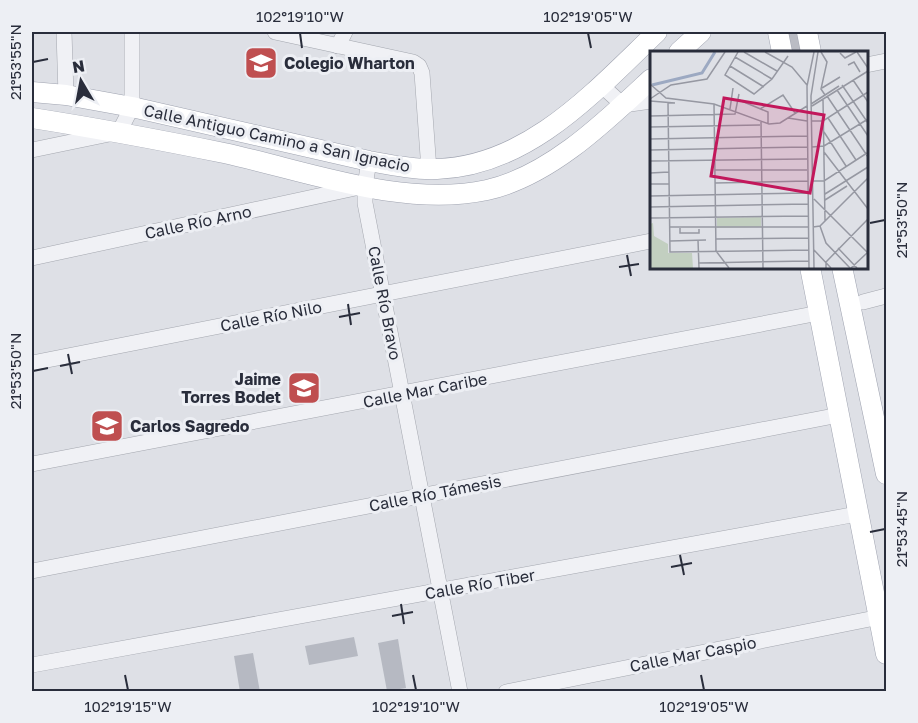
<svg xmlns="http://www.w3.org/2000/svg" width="918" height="723" font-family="'Golos Text',sans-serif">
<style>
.building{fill:#b6b9c2}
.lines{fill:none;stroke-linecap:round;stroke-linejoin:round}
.major-tunnel{stroke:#babcc4;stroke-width:20;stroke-dasharray:20 10;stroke-linecap:butt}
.minor-casing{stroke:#a4a7af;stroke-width:16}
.major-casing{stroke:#9fa3b0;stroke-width:21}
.minor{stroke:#f0f1f5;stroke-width:15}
.major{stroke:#fff;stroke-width:20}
.ticks{fill:none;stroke:#292d3b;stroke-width:2}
.labels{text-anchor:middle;stroke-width:6;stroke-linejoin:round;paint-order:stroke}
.poi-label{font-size:16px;font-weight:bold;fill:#292d3b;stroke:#edeff4;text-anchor:start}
.street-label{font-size:16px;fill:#292d3b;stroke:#edeff4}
.inset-river{fill:none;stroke:#9ca9c2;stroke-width:3}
.inset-road{fill:none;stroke:#9698a2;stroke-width:1.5}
.view{fill:#c2185b;fill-opacity:0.15;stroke:#c2185b;stroke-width:3}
.inset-edge{fill:none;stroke:#292d3b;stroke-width:3}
.neatline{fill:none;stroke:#292d3b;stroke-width:2}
.ticks-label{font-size:15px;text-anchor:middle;fill:#292d3b}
</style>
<rect width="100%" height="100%" fill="#dee0e6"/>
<g class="building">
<path d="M354 637 358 656 309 665 305 646Z"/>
<path d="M398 639 406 688 387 691 378 643Z"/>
<path d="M253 653 260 692H240L234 656Z"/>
</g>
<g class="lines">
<path class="major-tunnel" d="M796 32 800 52"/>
<defs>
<g id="minor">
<path d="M64 32 66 95"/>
<path d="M275 32 413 62 419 66 422 73 429 170"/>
<path d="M338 46 345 32"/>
<path d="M866 65 886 61"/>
<path d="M601 85 623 105 651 101"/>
<path d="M32 150 119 132 132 107V32"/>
<path d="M369 161 365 186V203L460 692"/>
<path d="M32 258 360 187"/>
<path d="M863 302 886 296"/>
<path d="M32 363 651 241"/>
<path d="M32 464 819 313"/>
<path d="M32 571 839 415"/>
<path d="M32 665 857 514"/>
<path d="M506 692 880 617"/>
</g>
<g id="major">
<path d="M778 32 782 52"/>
<path d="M807 32 811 52"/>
<path d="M679 52 701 32"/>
<path d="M32 92 66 95 132 107 369 161C391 165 415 170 437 169 529 166 595 91 657 32"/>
<path d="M32 118C96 128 160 140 224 153 307 171 403 208 487 190 550 176 606 121 651 79"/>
<path d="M810 267 886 654"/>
<path d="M842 267 886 474"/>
</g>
</defs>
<use href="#minor" class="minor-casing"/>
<use href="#major" class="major-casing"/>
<use href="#minor" class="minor"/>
<use href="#major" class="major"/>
</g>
<path class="ticks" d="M300 33 302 48M588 33 591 48M33 62 48 59M870 223 885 220M627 255 631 276M619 267 639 264M348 304 351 325M339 317 360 313M68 354 72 374M60 366 80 362M33 371 48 368M870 532 885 529M680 555 684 575M671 567 692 563M401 604 404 624M392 616 413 612M125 675 128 690M413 675 416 690M701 675 704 690"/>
<defs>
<symbol id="university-square" viewBox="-11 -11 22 22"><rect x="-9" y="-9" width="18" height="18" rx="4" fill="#bf4f50" stroke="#edeff4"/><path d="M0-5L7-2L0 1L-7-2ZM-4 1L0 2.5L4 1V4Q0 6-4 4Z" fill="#fff"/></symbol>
<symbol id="school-square" viewBox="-11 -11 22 22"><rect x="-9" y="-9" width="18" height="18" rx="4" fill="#bf4f50" stroke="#edeff4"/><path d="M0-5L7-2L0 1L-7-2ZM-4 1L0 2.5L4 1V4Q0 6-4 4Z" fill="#fff"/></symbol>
</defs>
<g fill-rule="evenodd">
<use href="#university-square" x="242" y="44" width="38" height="38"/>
<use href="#school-square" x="285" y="369" width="38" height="38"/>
<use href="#school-square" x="88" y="407" width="38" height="38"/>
</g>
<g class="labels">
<g class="poi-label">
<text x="284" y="69">Colegio Wharton</text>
<text x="281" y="385" text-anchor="end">Jaime<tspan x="281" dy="18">Torres Bodet</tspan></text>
<text x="130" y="432">Carlos Sagredo</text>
</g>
<g class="street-label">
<text transform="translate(277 138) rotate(12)" y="6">Calle Antiguo Camino a San Ignacio</text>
<text transform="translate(198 222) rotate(-12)" y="6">Calle Río Arno</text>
<text transform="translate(385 303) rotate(79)" y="6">Calle Río Bravo</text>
<text transform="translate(271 316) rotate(-11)" y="6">Calle Río Nilo</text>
<text transform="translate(425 390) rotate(-11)" y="6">Calle Mar Caribe</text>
<text transform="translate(435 493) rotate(-11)" y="6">Calle Río Támesis</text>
<text transform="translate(480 584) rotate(-10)" y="6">Calle Río Tiber</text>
<text transform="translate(693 654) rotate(-11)" y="6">Calle Mar Caspio</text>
</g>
</g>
<g transform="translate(650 51)">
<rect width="218" height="218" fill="#dee0e6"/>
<path d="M111 166V176L67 177V167ZM3 172 4 185 18 193V202H42L43 217H0V173Z" fill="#c2cfc0"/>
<path class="inset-river" d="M2 34 52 22 65 1"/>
<path class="inset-road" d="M88 1 75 24 104 43 122 28 138 5M94 1 127 20M115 1 142 16 157 34M171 1 177 11 171 38 175 44M207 1 218 17M190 2 195 7 206 1M85 6 122 28M198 14 204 11 210 21M80 15 114 36M203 29 218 51M0 33 16 47 64 53 119 73 130 72 157 55M192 34 218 72M172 37 190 26M187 39 218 85M177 45 218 106M0 48 21 34 57 28 75 1M173 48 175 170M89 49 118 61V72M0 50 25 52M18 52 20 201 159 199M64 53 66 200 79 217M161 53 189 35M162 55 218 20M80 58 83 37M110 58 133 44 145 62M0 65 85 63 89 43M138 67 157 70M178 67 206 109M161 70H173L218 41M111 71 113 217M0 76 110 74M174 81 196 115M0 88 157 85M162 96 174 95 218 68M0 99 157 96M174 101 218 158M0 110 157 108M65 119H157M0 122 19 121M163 130H174L217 102M65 132 158 130M0 133H19M175 143 218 116M0 145 158 142M164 148 218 202M175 149 197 135M0 156 158 153M0 167 158 165M170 175 176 192 200 217M20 176H159M163 176 170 175 218 127M30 177V182H49V178M66 188 159 187M48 189 49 217M20 190 56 189M188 197 207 217M164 199 181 217M48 212 159 210M159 217 157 35 164 1M164 217 161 45 168 1M176 217V211L218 168M201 217 217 202"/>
<path class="view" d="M74 47 174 64 160 142 61 125Z"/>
<rect width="218" height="218" class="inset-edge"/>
</g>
<rect width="918" height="723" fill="none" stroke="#edeff4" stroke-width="66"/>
<g transform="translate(81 81) rotate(350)" stroke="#edeff4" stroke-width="4.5" paint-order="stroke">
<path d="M0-4.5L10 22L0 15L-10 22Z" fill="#292d3b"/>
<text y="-9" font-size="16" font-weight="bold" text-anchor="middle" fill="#292d3b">N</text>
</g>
<rect x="33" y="33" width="852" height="657" class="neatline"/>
<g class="ticks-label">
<text x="300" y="22">102°19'10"W</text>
<text x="588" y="22">102°19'05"W</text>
<text transform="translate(16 62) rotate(-90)" y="5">21°53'55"N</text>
<text transform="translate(902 220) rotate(-90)" y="5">21°53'50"N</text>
<text transform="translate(16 371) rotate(-90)" y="5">21°53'50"N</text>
<text transform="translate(902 529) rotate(-90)" y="5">21°53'45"N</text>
<text x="128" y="712">102°19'15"W</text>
<text x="416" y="712">102°19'10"W</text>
<text x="704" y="712">102°19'05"W</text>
</g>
</svg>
